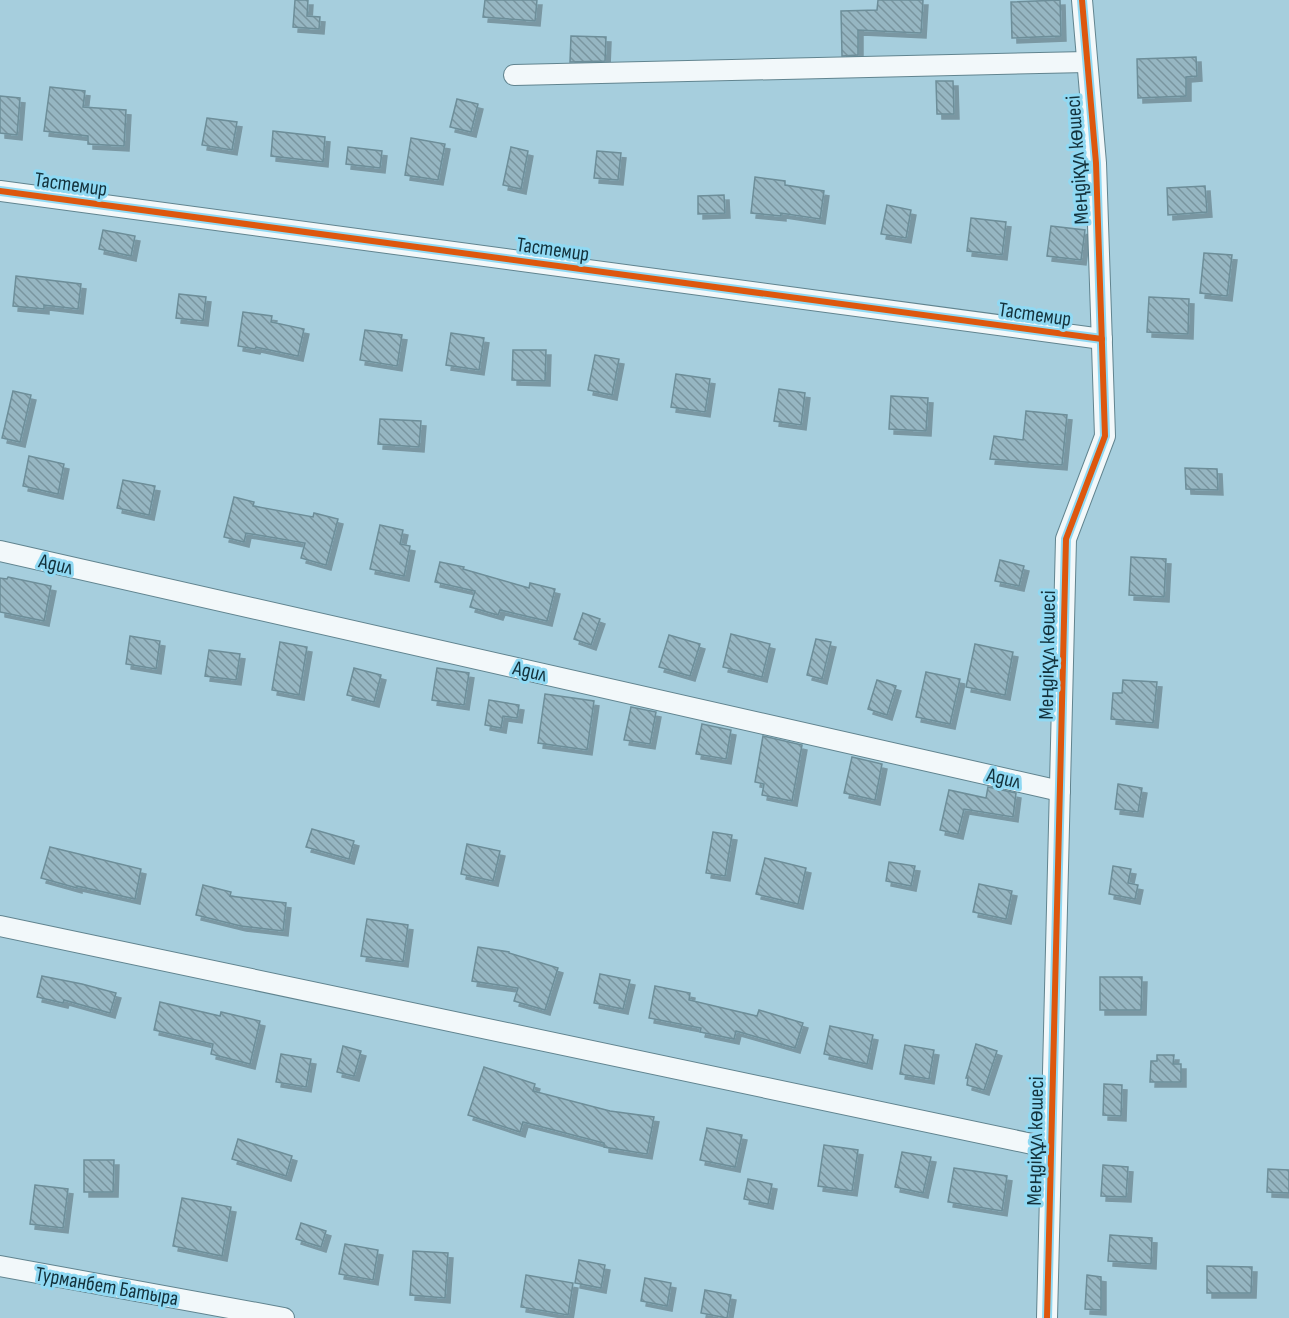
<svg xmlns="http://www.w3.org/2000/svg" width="1289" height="1318" font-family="'Sofia Sans Condensed',sans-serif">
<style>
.building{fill:url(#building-back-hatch);stroke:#6d8e99;stroke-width:1.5;filter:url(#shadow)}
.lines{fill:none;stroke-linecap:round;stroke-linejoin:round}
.minor-casing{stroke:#61848f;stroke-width:22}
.minor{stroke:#f2f8fa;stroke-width:20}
.cycleway-casing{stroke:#90d9f3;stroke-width:10}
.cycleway{stroke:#dd570e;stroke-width:6}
.labels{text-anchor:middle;stroke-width:6;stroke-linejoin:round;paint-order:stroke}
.street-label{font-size:21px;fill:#13323c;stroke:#90d9f3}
</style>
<defs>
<pattern id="building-back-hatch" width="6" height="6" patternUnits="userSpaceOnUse" patternTransform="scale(1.5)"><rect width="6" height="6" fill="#96b6c2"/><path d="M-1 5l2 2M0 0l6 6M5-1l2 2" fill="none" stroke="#79959f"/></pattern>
<filter id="shadow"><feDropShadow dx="5" dy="5" stdDeviation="0" flood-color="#0004"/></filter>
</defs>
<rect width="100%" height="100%" fill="#a6cedd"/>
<g class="building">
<path d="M295 0H308L307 16 320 17 319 29 293 27Z"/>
<path d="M485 0H537L535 21 483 17Z"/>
<path d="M878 0H923L921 33 858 30V55L842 56 841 11 877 10Z"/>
<path d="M1060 0 1061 36 1012 38 1011 2Z"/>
<path d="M571 36 606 37 605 61 570 62Z"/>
<path d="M1196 57 1197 76 1186 77V96L1138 98 1137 59Z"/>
<path d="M936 81H953L954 114H937Z"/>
<path d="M50 87 85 91 83 107 126 110 124 146 88 144V136L44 131Z"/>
<path d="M0 96 20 98 17 135 0 133Z"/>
<path d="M457 99 478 104 471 132 450 127Z"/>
<path d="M207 118 237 122 232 150 202 145Z"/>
<path d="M273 131 325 137 323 162 271 156Z"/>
<path d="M411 138 445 144 438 180 405 175Z"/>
<path d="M348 147 382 151 380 168 346 164Z"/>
<path d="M511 147 528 151 521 189 503 185Z"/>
<path d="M597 151 621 153 618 180 594 178Z"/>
<path d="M755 177 785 181V185L824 191 820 219 781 213V216L751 213Z"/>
<path d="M1205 186 1207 212 1168 215 1167 188Z"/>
<path d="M724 195 725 213 698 214V196Z"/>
<path d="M887 205 911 210 906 238 881 234Z"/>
<path d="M971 218 1006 222 1002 255 967 251Z"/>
<path d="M1051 226 1085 230 1081 260 1047 256Z"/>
<path d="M103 230 135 236 131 256 99 249Z"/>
<path d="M1204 253 1232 255 1227 296 1200 293Z"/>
<path d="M16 276 81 284 78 309 44 305V309L13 306Z"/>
<path d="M179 294 206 297 203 321 176 318Z"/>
<path d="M1149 297 1189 299 1188 334 1147 332Z"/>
<path d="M243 312 272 316 271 322 304 329 298 356 256 347 255 349 238 346Z"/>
<path d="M365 330 402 335 397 366 360 360Z"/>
<path d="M451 333 484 338 479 370 446 365Z"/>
<path d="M513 350H546L545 381 512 380Z"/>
<path d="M595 355 619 359 612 395 588 390Z"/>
<path d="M676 374 710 379 705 412 671 407Z"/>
<path d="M779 389 805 393 801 425 774 421Z"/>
<path d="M13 391 31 395 20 442 2 438Z"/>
<path d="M891 396 928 398 926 431 889 429Z"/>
<path d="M1026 411 1067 415 1062 465 990 459 994 436 1023 440Z"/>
<path d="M380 419 421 421 419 447 378 444Z"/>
<path d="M29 456 64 464 58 494 23 486Z"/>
<path d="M1185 468 1217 469 1218 490 1186 489Z"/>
<path d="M123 480 155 486 149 515 117 508Z"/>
<path d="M234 497 254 502 253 506 313 517 314 513 338 519 326 565 301 558 305 543 246 533 244 542 224 537Z"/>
<path d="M380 525 403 530 400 544 410 546 404 576 370 569Z"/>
<path d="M1131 557 1166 559 1164 597 1129 595Z"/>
<path d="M1000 560 1024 566 1019 586 995 581Z"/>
<path d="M440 562 464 567 463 569 529 588 530 583 555 589 547 621 500 610 498 615 470 607 475 591 435 582Z"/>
<path d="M8 577 51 586 44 621 0 612V578L7 579Z"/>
<path d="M583 613 600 619 591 645 574 639Z"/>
<path d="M731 634 770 644 762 677 723 667Z"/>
<path d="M669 635 700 644 690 676 659 667Z"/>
<path d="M130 636 160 641 156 669 126 664Z"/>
<path d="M816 639 831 642 822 679 807 675Z"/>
<path d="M280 642 307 647 299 695 272 690Z"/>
<path d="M975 644 1013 652 1005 695 966 687Z"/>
<path d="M209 650 240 654 236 680 205 676Z"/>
<path d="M354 668 381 675 374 702 347 695Z"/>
<path d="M437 668 469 673 464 705 432 700Z"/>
<path d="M926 672 960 679 950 724 916 717Z"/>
<path d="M877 680 896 686 887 715 868 709Z"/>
<path d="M1123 680 1157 682 1153 723 1111 719 1113 693H1122Z"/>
<path d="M545 694 594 701 587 750 538 743Z"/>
<path d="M489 700 519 705 517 718 503 716 501 728 485 725Z"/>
<path d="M631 707 656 712 650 744 624 740Z"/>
<path d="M702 724 731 730 726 759 696 754Z"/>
<path d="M763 736 802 745 792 801 762 795 764 784 755 782Z"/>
<path d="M852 757 882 764 875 800 844 793Z"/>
<path d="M1118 784 1142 788 1138 812 1115 809Z"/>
<path d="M988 787 1016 793 1013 817 964 809 958 834 940 830 949 790 986 798Z"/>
<path d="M312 829 354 841 349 859 306 847Z"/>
<path d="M713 832 732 835 725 876 706 873Z"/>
<path d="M467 844 500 851 493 881 461 874Z"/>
<path d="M50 847 141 869 135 899 77 886V888L41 878Z"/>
<path d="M765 858 806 868 798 904 756 894Z"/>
<path d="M889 862 915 866 911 886 886 881Z"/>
<path d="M1113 866 1131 869 1128 883 1138 885 1135 899 1109 894Z"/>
<path d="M979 884 1012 891 1006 919 973 912Z"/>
<path d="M203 885 231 892 230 896 286 903 283 931 241 926 196 915Z"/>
<path d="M367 919 408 925 403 962 361 956Z"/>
<path d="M478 947 509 952V953L558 968 545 1010 514 1001 518 988 472 981Z"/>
<path d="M600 974 630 980 623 1009 594 1003Z"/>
<path d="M42 976 82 984 116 993 110 1013 64 1000 63 1003 37 997Z"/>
<path d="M1100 977H1142L1141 1010H1100Z"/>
<path d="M655 986 690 993 689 1000 757 1016 759 1010 803 1023 795 1048 736 1031 734 1039 700 1032 701 1028 649 1018Z"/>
<path d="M160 1002 220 1016 221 1012 260 1021 250 1064 211 1054 213 1044 154 1030Z"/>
<path d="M830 1026 873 1035 867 1064 824 1054Z"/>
<path d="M976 1044 997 1051 984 1090 967 1085 968 1078H966Z"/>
<path d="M905 1045 934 1050 929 1079 900 1074Z"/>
<path d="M343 1046 361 1051 354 1076 337 1072Z"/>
<path d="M281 1054 311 1059 306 1087 276 1082Z"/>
<path d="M1157 1055H1174L1173 1064H1181V1082H1150L1151 1061H1157Z"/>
<path d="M484 1067 535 1084 533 1091 610 1111 654 1117 647 1154 604 1147V1143L523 1122 520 1132 468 1115Z"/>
<path d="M1104 1084 1122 1085 1121 1116 1103 1115Z"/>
<path d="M707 1128 742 1135 735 1167 700 1160Z"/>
<path d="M238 1139 292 1156 286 1176 232 1159Z"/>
<path d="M824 1145 858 1150 852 1191 818 1186Z"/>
<path d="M902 1152 931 1157 923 1193 895 1187Z"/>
<path d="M84 1160H114L113 1192H84Z"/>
<path d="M1103 1165 1128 1167 1126 1197 1101 1196Z"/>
<path d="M954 1168 1007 1176 1002 1211 948 1202Z"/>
<path d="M1268 1169 1289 1170V1193L1267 1192Z"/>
<path d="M748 1179 772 1184 768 1204 744 1199Z"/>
<path d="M35 1185 68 1189 63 1228 30 1224Z"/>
<path d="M182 1198 231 1207 222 1256 173 1246Z"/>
<path d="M301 1223 326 1231 321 1247 296 1239Z"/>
<path d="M1110 1235 1152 1238 1151 1264 1108 1261Z"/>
<path d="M345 1244 378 1250 373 1280 339 1274Z"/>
<path d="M413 1251 448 1253 445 1298 410 1295Z"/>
<path d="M579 1260 605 1265 601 1288 575 1283Z"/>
<path d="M1207 1266 1252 1267 1251 1293H1207Z"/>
<path d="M526 1275 573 1283 568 1315 521 1307Z"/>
<path d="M1087 1275 1101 1277V1310L1085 1309Z"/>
<path d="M645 1278 671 1283 667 1306 641 1301Z"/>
<path d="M705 1290 731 1295 727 1318 701 1313Z"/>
</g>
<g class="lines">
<defs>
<g id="minor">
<path d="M514 75 1087 62"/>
<path d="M0 191 1102 339"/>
<path d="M0 551 1060 791"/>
<path d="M0 926 1051 1148"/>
<path d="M0 1266 284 1318"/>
<path d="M1047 1318 1066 539 1105 436 1096 163 1082 0"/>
</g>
</defs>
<use href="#minor" class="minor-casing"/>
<use href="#minor" class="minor"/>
<defs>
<g id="cycleway">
<path d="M0 191 1102 339"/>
<path d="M1047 1318 1066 539 1105 436 1096 163 1082 0"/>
</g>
</defs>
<use href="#cycleway" class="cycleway-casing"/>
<use href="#cycleway" class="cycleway"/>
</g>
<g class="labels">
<g class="street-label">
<text transform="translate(1077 160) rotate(-94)" y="7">Меңдіқұл көшесі</text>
<text transform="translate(71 184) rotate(8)" y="7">Тастемир</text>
<text transform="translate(553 249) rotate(8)" y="7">Тастемир</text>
<text transform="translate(1035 314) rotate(8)" y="7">Тастемир</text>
<text transform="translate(56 564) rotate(13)" y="7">Адил</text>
<text transform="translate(1047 655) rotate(-89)" y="7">Меңдіқұл көшесі</text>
<text transform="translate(530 671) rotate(13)" y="7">Адил</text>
<text transform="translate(1004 778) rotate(13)" y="7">Адил</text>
<text transform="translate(1035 1141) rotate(-89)" y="7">Меңдіқұл көшесі</text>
<text transform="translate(107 1286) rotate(10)" y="7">Турманбет Батыра</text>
</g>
</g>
</svg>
